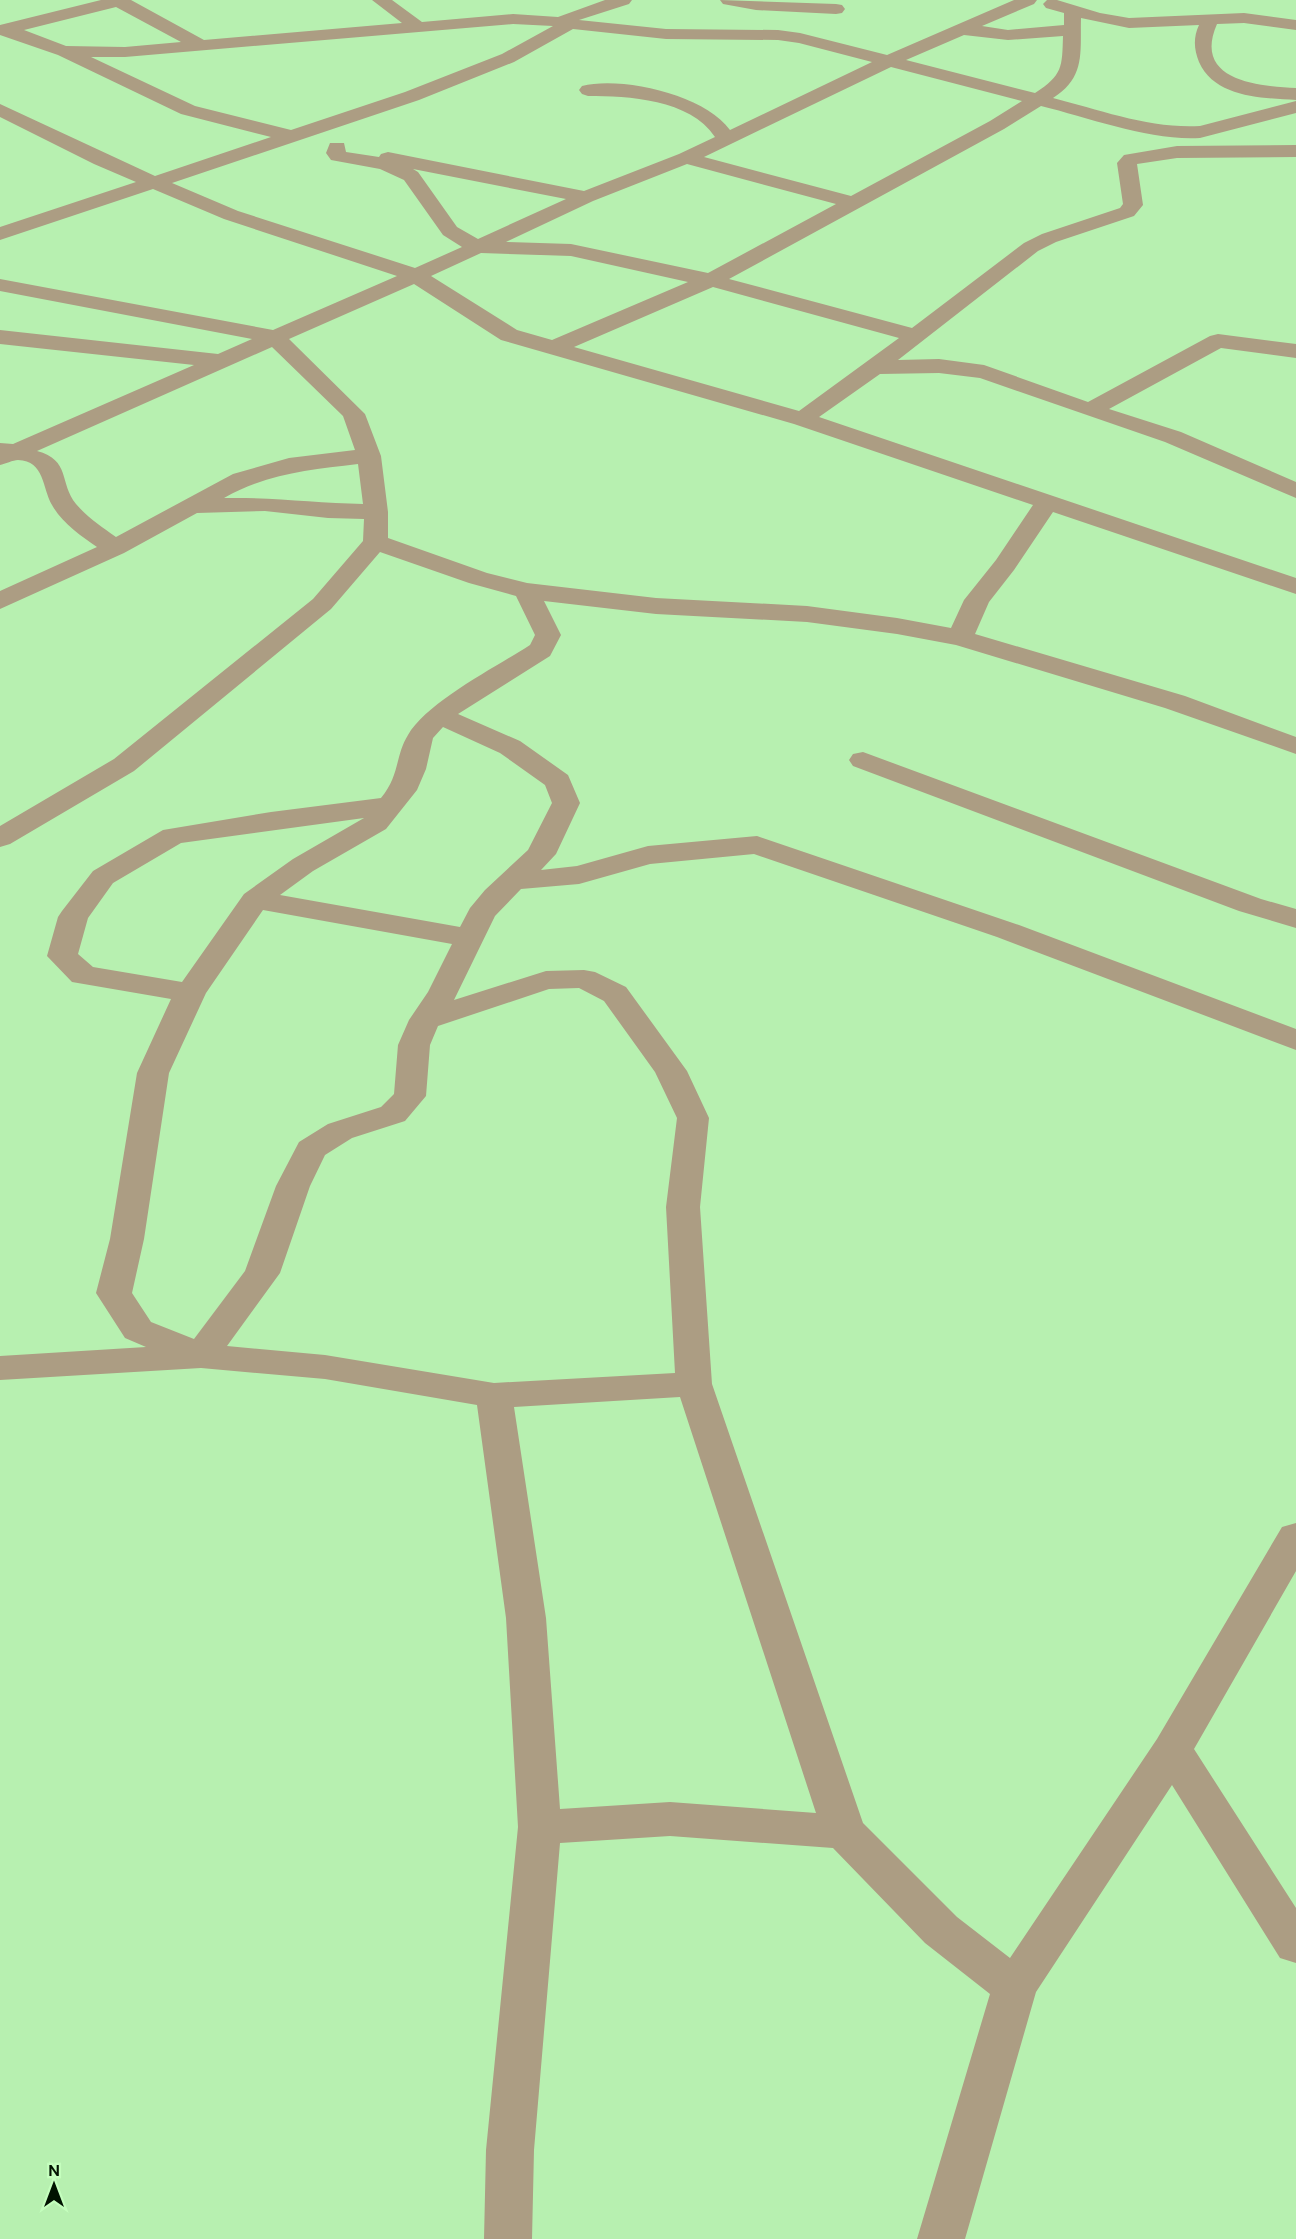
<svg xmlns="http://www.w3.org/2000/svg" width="1296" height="2239" font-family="'DM Sans',sans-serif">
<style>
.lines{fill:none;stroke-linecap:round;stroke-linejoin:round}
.street{fill:#ac9d83;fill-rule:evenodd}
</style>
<rect width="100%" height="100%" fill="#b7f0b0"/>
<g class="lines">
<g class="street">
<path d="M101 0H131L204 40 402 23 372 0H392L422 22 513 14 558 17 605 0H632L629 4 579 20 666 29 778 30 800 33 887 55 1014 0H1037L1034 4 982 26 1008 30 1064 25V13L1046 8 1043 4 1047 0H1057L1100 13 1129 18 1244 13 1296 20V30L1244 23 1217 24C1192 81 1259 86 1296 88V100C1263 98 1215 98 1199 62 1194 49 1193 38 1199 25L1129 28 1081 18C1080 52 1086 77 1053 98 1100 110 1151 129 1200 126L1296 101V113L1200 138C1150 141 1090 118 1041 106L1004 129 729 279 912 328 1024 243 1042 234 1120 208 1123 204 1117 163 1124 155 1177 146 1296 145V157L1177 158 1137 164 1143 205 1134 216 1056 242 1038 251 898 360 939 359 984 365 1088 402 1210 336 1218 334 1296 344V358L1221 348 1109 409 1181 432 1296 482V498L1165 442 980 378 939 373 880 374 819 417 1296 578V594L1053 512 1014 570 989 602 975 634 1185 696 1296 737V754L1165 708 956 645 897 634 807 622 656 614 544 601 561 635 550 656 458 714 520 741 568 775 580 803 556 854 541 870 577 866 648 846 757 836 1019 925 1296 1029V1050L997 937 754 854 650 864 579 884 521 889 495 916 454 1000 546 971 584 970 595 972 626 987 687 1071 709 1118 700 1207 712 1384 863 1823 957 1917 1010 1958 1157 1739 1282 1527 1296 1523V1571L1194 1749 1296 1908V1963L1280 1958 1172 1785 1036 1992 965 2239H917L990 1994 925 1943 833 1848 670 1836 560 1843 534 2150 532 2239H484L486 2150 518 1827 506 1618 477 1405 325 1379 201 1368 0 1380V1356L146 1347 125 1338 96 1293 110 1239 137 1073 171 999 72 982 47 956 58 917 62 911 93 871 163 830 271 812 381 798C400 775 395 756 408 735 427 702 496 667 530 645L535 635 516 596 469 583 380 552 331 609 134 771 10 844 0 847V826L114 759 313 599 363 541 364 519 328 518 265 511 197 513 124 553 0 609V591L97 547C81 536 62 523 52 505 42 488 45 461 18 460 13 460 5 464 0 465V443L13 444 194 365 0 344V330L218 354 252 339 0 291V279L273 330 397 276 224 219 153 189 0 240V227L136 182 94 164 0 117V104L155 176 271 137 181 114 58 55 0 35V25ZM116 7 181 42 125 47 66 46 24 30ZM513 24 553 26 502 54 405 92 291 130 195 106 91 57H125ZM573 29 666 39 778 40 799 43 872 62 730 130C705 95 622 76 582 86L579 90 582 94 588 96C628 96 690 99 715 137L679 154 584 191 388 152 381 154 379 157 346 152 344 143H330L326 153 331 160 380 169 404 180 443 235 462 247 415 268 238 211 172 183 419 100 514 62ZM964 35 1008 40 1063 36C1062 67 1063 75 1035 93L906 60ZM891 67 1022 101 990 121 851 196 704 157ZM687 164 836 204 708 273 571 244 506 242 593 201ZM413 169 566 199 478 239 457 227 418 172ZM481 253 571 256 688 282 552 340 517 330 431 276ZM414 284 501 340 794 424 1033 505 996 560 964 600 951 628 897 618 807 606 656 598 527 583 487 573 388 538V512L381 456 365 414 289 339ZM713 287 899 338 799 411 574 347ZM272 347 343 416 355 450 289 458 233 474 116 537C102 527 88 518 76 504 59 483 71 460 37 451ZM358 464 363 504C316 503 271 497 224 498 269 473 309 470 358 464ZM443 727 500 753 545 785 552 803 528 850 485 890 470 908 460 927 280 895 313 871 386 829 417 790 426 769 433 738ZM364 818 293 859 244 894 182 982 93 967 78 954 88 918 113 883 181 843ZM263 910 452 944 428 992 409 1020 398 1045 394 1094 381 1107 328 1124 299 1142 276 1186 245 1271 194 1339 151 1322 132 1293 144 1239 169 1073 206 993ZM579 988 604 1001 655 1072 677 1118 666 1207 675 1373 494 1383 325 1355 227 1346 280 1273 310 1186 325 1155 352 1138 405 1121 426 1096 430 1045 438 1026 549 989ZM680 1397 816 1813 670 1802 560 1809 546 1618 514 1407Z"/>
<path d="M720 0 836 4 842 5 845 9 842 13 836 14 756 10 723 4Z"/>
<path d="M863 752 1261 899 1296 909V928L1239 911 853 766 849 760 853 754Z"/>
</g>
</g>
<g transform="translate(54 2185)" stroke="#c4febd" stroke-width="4.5" paint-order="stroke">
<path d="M0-4.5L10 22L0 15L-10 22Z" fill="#011300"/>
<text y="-9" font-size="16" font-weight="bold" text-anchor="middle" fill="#011300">N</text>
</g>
</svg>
